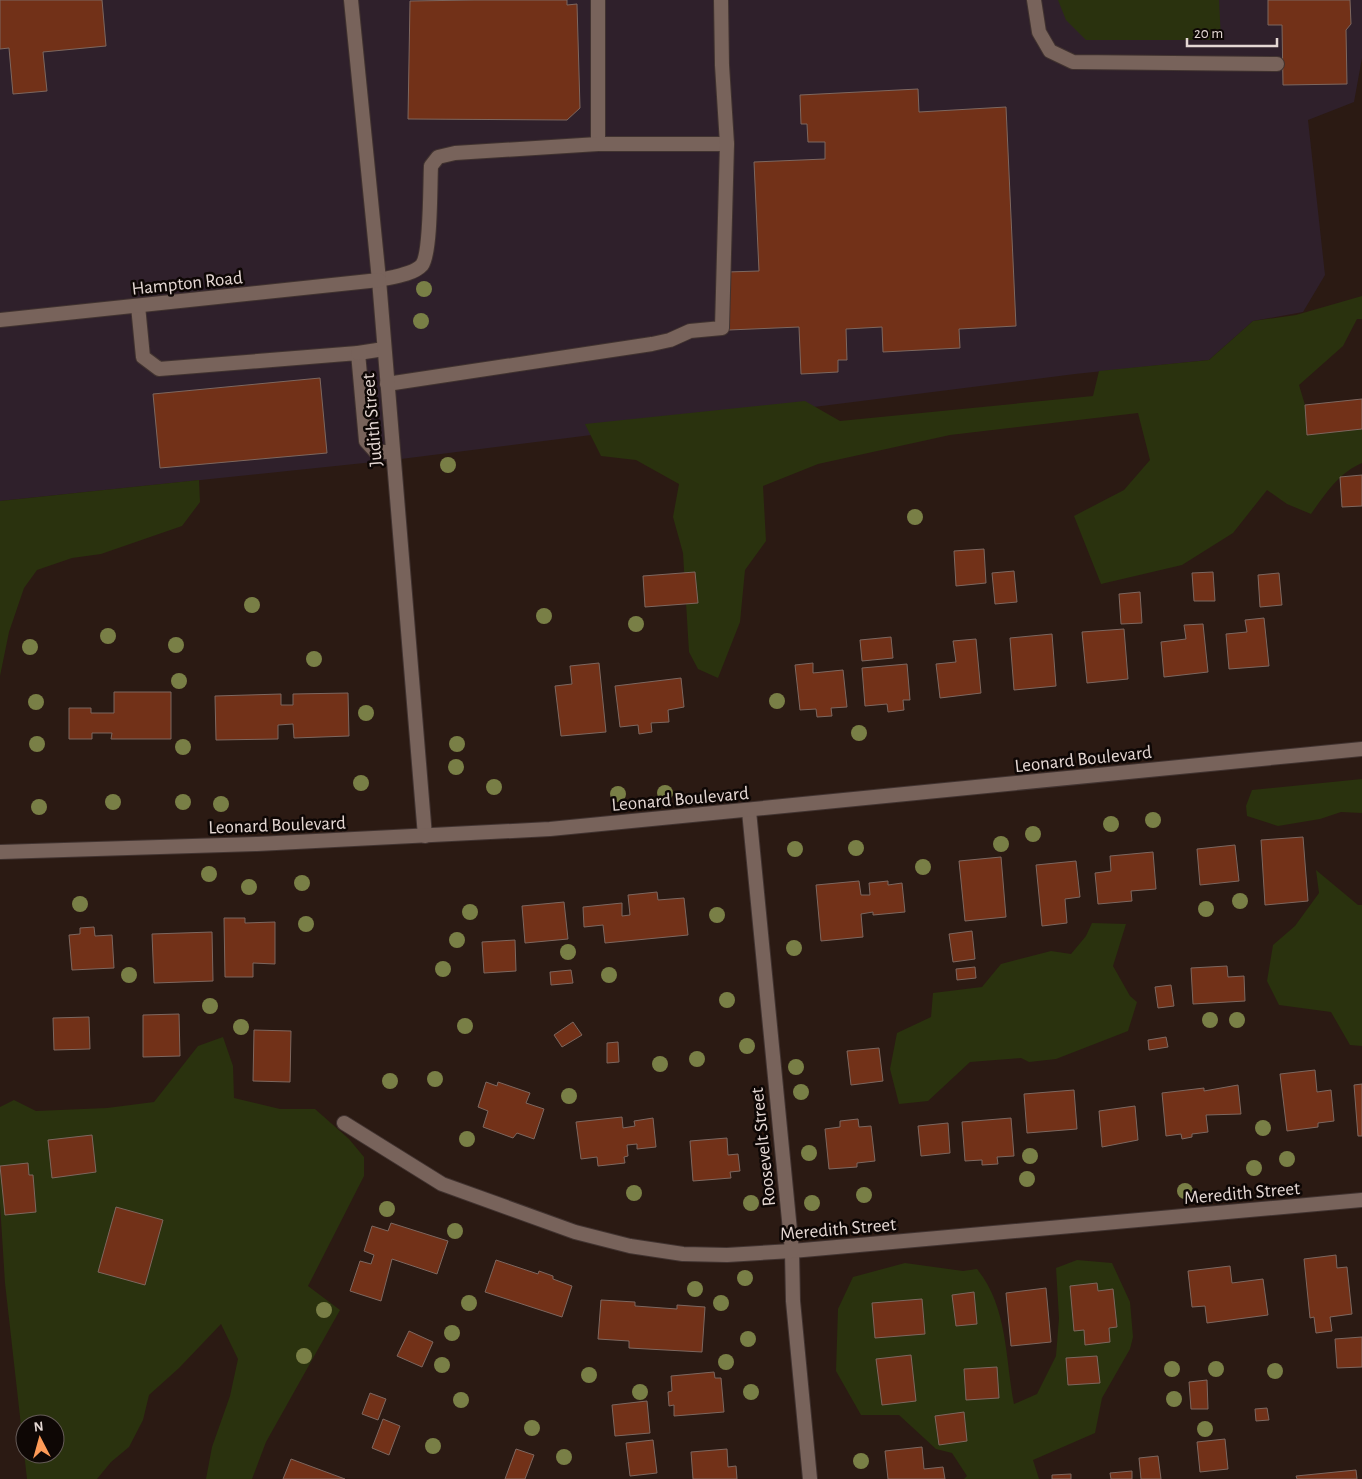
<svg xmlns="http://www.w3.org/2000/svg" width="1362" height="1479" font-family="'Alegreya Sans',sans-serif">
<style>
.commercial{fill:#2f202b}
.green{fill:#2a320e;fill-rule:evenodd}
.building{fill:#723118;stroke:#7d675f}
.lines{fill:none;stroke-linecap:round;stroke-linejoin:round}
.service-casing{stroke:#413330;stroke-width:16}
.minor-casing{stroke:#413330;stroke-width:16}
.service{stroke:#78635b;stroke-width:14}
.minor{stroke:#78635b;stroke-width:14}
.tree{fill:#797f46}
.labels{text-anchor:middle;stroke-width:5;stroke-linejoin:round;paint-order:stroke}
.street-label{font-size:19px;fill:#e4d7d3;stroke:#0e0705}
</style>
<rect width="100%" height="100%" fill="#2b1a13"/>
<path class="commercial" d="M0 0H1362V58L1354 102 1308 120 1325 275 1303 312 1253 321 1209 360 1075 374 393 460 0 501Z"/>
<g class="green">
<path d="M1058 0H1219L1221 40H1086L1066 20Z"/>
<path d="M1362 296V319H1357L1343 346 1299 385 1305 405 1307 435 1362 429V463C1340 472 1325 494 1311 514L1287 504 1267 490 1233 533 1182 565 1101 584 1074 516 1124 490 1150 460 1138 413 950 435 818 464 763 486 766 541 745 570 740 622 718 678 698 669 689 652 683 553 673 517 679 484 636 460 601 456 585 424 805 401 840 421 1093 396 1099 371 1209 360 1253 321 1296 315Z"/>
<path d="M199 480 200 502 182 526 101 554 72 558 37 570 24 588 9 632 0 676V501Z"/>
<path d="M1362 779V813L1341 812 1320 819 1278 826 1247 816 1246 806 1252 790Z"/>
<path d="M1316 870 1358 905H1362V1046L1350 1045 1331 1012 1279 1005 1267 981 1273 945 1295 926 1319 893Z"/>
<path d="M1092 923 1126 924 1113 966 1130 996 1137 1002 1128 1031 1056 1059 1029 1062 1021 1058 970 1062 928 1101 899 1104 890 1069 897 1033 931 1017 933 993 982 987 1001 964 1051 951 1071 954 1086 936Z"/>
<path d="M223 1037 233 1066 234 1098 280 1109H315L349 1139 364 1157V1176L308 1286 340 1310 266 1442 252 1479H206L212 1447 230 1396 238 1359 221 1324 179 1368 149 1395 143 1420 129 1447 111 1462 97 1479H27L5 1283 0 1204V1107L14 1100 36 1111 107 1108 154 1102 198 1046ZM25 1424H55V1454H25Z"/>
<path d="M1077 1260 1112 1263 1130 1302 1133 1337 1130 1349 1102 1398 1095 1433 1033 1460 1039 1479H964L967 1476 952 1453 936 1449 899 1415H861L836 1371 838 1309 853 1277 905 1263 963 1271 977 1269C1008 1307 1005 1358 1014 1404L1037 1394 1056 1356 1059 1318 1056 1268Z"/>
</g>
<g class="building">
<path d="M0 0H102L106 46 43 52 47 91 13 94 9 48 0 49Z"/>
<path d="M475 0H567V5L577 4 580 108 567 120 408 119 410 1Z"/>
<path d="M1268 0H1350L1351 24 1346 30 1347 84 1283 85 1282 25H1268Z"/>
<path d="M918 89 919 112 1006 107 1016 326 959 329 960 348 883 352 882 327 846 329 847 360H838V372L801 374 799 327 729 330 727 272 759 271 754 162 825 159V142H808L807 124H801L800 95Z"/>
<path d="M320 378 327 453 160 468 153 394Z"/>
<path d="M1362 399V429L1307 435 1305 405Z"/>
<path d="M1362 475V506L1342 507 1340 477Z"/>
<path d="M984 549 986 583 956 586 954 551Z"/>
<path d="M1014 571 1017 602 995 604 992 573Z"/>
<path d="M695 572 698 603 645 607 643 576Z"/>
<path d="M1213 572 1215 601H1194L1192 573Z"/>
<path d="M1279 573 1282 605 1260 607 1258 575Z"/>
<path d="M1140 592 1142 623 1121 624 1119 594Z"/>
<path d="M1264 618 1269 666 1229 669 1226 634 1247 632 1245 620Z"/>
<path d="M1203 624 1208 672 1164 677 1161 642 1186 639 1184 625Z"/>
<path d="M1124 629 1128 679 1087 683 1082 632Z"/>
<path d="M1052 634 1056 686 1014 690 1010 638Z"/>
<path d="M891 637 893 658 862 661 860 640Z"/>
<path d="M976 639 981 693 940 698 936 664 956 662 953 641Z"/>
<path d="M599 663 606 732 561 736 555 686 572 684 570 666Z"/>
<path d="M813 663V673L843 670 847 707 831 708 832 716 817 717 816 709 800 710 795 665Z"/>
<path d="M907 664 910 700H903L904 710 888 712 887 704 865 706 862 668Z"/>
<path d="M681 678 684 707 668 710 669 722 651 723 652 732 639 734 638 725 620 727 615 686Z"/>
<path d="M114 692H171V739H111L112 733H92V739H69V708H91V713H114Z"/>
<path d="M348 693 349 736 294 738 293 724 278 725V739L216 740 215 696 281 694V705H293V694Z"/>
<path d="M1303 837 1308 901 1265 905 1261 840Z"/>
<path d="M1235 845 1239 881 1200 885 1197 849Z"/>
<path d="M1153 852 1156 889 1131 891 1132 901 1098 904 1095 873 1111 871 1110 856Z"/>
<path d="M1001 857 1006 917 965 921 959 861Z"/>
<path d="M1076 861 1080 897 1065 899 1067 923 1042 926 1036 865Z"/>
<path d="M859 881 861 895H870L869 883 888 881V885L902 883 905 912 873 915V912L861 914 863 937 821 941 816 885Z"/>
<path d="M657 892 658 900 684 898 688 935 605 943 603 925 584 927 583 907 622 903V916L630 915 628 895Z"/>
<path d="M564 902 568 939 525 943 522 906Z"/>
<path d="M224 918H245V923L275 922V964L253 963V977H225Z"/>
<path d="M94 927 95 936 112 935 114 968 72 970 69 935 80 934V928Z"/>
<path d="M972 931 975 959 953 962 949 934Z"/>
<path d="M212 932 213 981 154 983 152 934Z"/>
<path d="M515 940 516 971 484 973 482 942Z"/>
<path d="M1227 966 1228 977 1244 976 1245 1001 1193 1004 1191 968Z"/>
<path d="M975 967 976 978 957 980 956 969Z"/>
<path d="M571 970 573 983 551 985 550 972Z"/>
<path d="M1171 985 1174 1006 1158 1008 1155 987Z"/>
<path d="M179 1014 180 1056 143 1057V1015Z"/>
<path d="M89 1017 90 1049 54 1050 53 1018Z"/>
<path d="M573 1022 582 1035 562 1047 554 1035Z"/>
<path d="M254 1030 291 1031 290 1082 253 1081Z"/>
<path d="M1166 1037 1168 1047 1149 1050 1148 1040Z"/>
<path d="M618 1042 619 1062 607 1063V1043Z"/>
<path d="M879 1048 883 1081 851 1085 847 1051Z"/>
<path d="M1315 1070 1317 1092 1331 1090 1334 1121 1318 1123V1127L1287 1131 1280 1074Z"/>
<path d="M486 1082 497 1086 498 1082 530 1093 526 1103 544 1109 534 1139 517 1133 513 1138 483 1127 488 1111 478 1107Z"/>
<path d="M1362 1084V1136H1358L1354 1085Z"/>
<path d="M1238 1085 1241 1114 1206 1115 1208 1132 1192 1134V1137L1182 1139 1181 1134 1166 1136 1162 1093 1204 1088V1091Z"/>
<path d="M1074 1090 1077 1129 1027 1133 1024 1094Z"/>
<path d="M1135 1106 1138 1140 1102 1147 1099 1111Z"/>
<path d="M622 1117 623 1128 635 1126 634 1121 653 1118 656 1147 637 1149V1144L627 1145 628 1156 624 1157 625 1163 598 1166 597 1157 581 1159 576 1122Z"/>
<path d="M1011 1118 1014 1156 997 1157 998 1164 982 1165V1160L965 1161 962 1122Z"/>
<path d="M858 1119 859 1127 871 1126 875 1161 857 1163V1167L829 1169 825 1129 840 1127V1121Z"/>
<path d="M948 1123 950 1153 921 1156 918 1126Z"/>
<path d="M92 1135 96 1172 52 1178 48 1140Z"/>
<path d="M727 1138 728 1155 738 1154 740 1171 730 1172 731 1178 693 1181 690 1141Z"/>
<path d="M28 1163 29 1175H33L36 1212 5 1215 0 1166Z"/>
<path d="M116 1207 163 1220 145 1285 98 1272Z"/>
<path d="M391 1223 448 1241 437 1274 392 1259 381 1301 350 1291 360 1261 371 1264 374 1255 364 1251 372 1226 388 1231Z"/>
<path d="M1336 1255 1337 1268 1347 1267 1352 1314 1330 1317 1332 1331 1316 1333 1314 1317 1310 1318 1304 1259Z"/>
<path d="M496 1260 538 1274 539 1271 553 1276V1279L572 1286 562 1317 485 1292Z"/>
<path d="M1230 1266 1232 1283 1263 1279 1268 1315 1207 1323 1205 1306 1192 1307 1188 1271Z"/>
<path d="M1097 1283 1098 1291 1113 1289 1117 1327 1109 1328 1110 1342 1085 1345 1084 1330 1074 1331 1070 1286Z"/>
<path d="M1046 1288 1051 1342 1011 1346 1006 1293Z"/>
<path d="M974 1292 977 1324 956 1326 952 1295Z"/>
<path d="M922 1299 925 1334 875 1338 872 1303Z"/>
<path d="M601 1300 635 1302V1306L677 1309V1305L705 1307 702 1352 629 1348V1341L598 1339Z"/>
<path d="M409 1331 433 1342 422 1367 397 1356Z"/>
<path d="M1362 1337V1367L1337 1368 1335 1339Z"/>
<path d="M911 1355 916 1401 882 1405 876 1359Z"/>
<path d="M1097 1356 1100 1383 1068 1385 1066 1358Z"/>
<path d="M997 1367 999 1398 966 1400 964 1369Z"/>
<path d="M714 1372 715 1378H721L724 1412 674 1416V1405L669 1406 668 1392 672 1391 671 1376Z"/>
<path d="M1207 1380 1208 1409H1191L1189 1382Z"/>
<path d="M370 1393 386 1399 378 1420 362 1414Z"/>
<path d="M647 1401 650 1433 615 1436 612 1405Z"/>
<path d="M1267 1408 1269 1420 1256 1421 1255 1409Z"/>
<path d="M964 1412 967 1441 939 1445 935 1416Z"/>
<path d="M383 1419 400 1426 389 1455 372 1448Z"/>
<path d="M1225 1439 1228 1469 1200 1472 1197 1442Z"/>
<path d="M653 1440 657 1473 630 1476 626 1443Z"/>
<path d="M922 1447 924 1469 943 1467 945 1479H888L885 1451Z"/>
<path d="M516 1449 534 1455 525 1479H505Z"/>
<path d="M727 1449 728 1467 736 1466 737 1479H693L691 1452Z"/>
<path d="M1158 1456 1161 1479H1141L1139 1458Z"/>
<path d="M291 1459 345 1479H283Z"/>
<path d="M1356 1470 1357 1479H1297L1296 1476Z"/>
<path d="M1132 1471V1479H1111L1110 1473Z"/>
<path d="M1071 1474V1479H1052V1475Z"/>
</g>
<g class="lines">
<defs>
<g id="service">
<path d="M598 0V144"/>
<path d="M1034 0 1039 32 1050 51 1073 62 1277 64"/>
<path d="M379 280C391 277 413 275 422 265 431 253 430 184 431 166L438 157 455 153 598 144H727"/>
<path d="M138 306 143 357 159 369 358 353 366 441 376 452H393"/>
<path d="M358 353 384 349"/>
<path d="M387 384 652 344 670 340 690 331 722 328 727 144 722 65 721 0"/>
</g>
<g id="minor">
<path d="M351 0 379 280 425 836"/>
<path d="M0 320 379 280"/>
<path d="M749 811 792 1251 793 1301 810 1479"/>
<path d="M0 852 257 844 550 829 1362 749"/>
<path d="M344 1123 442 1184 575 1232 630 1246 683 1254 727 1255 792 1251 1362 1200"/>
</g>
</defs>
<use href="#service" class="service-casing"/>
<use href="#minor" class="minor-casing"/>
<use href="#service" class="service"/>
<use href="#minor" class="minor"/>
</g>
<g class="tree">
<circle cx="424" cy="289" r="8"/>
<circle cx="421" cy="321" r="8"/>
<circle cx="448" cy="465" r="8"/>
<circle cx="915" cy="517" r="8"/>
<circle cx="252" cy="605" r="8"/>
<circle cx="544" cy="616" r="8"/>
<circle cx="636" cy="624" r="8"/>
<circle cx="108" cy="636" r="8"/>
<circle cx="176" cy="645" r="8"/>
<circle cx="30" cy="647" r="8"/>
<circle cx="314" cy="659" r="8"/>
<circle cx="179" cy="681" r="8"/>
<circle cx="777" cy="701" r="8"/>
<circle cx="36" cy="702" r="8"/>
<circle cx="366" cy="713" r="8"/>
<circle cx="859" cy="733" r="8"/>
<circle cx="37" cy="744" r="8"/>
<circle cx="457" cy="744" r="8"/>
<circle cx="183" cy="747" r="8"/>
<circle cx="456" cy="767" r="8"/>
<circle cx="361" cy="783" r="8"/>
<circle cx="494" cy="787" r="8"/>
<circle cx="665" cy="793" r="8"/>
<circle cx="618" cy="794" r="8"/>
<circle cx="113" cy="802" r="8"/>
<circle cx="183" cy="802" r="8"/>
<circle cx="221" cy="804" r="8"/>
<circle cx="39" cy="807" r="8"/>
<circle cx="1153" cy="820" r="8"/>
<circle cx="1111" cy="824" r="8"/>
<circle cx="1033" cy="834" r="8"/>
<circle cx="1001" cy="844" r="8"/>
<circle cx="856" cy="848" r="8"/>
<circle cx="795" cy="849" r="8"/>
<circle cx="923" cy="867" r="8"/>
<circle cx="209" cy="874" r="8"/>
<circle cx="302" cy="883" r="8"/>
<circle cx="249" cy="887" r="8"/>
<circle cx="1240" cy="901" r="8"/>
<circle cx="80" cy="904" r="8"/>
<circle cx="1206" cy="909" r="8"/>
<circle cx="470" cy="912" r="8"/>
<circle cx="717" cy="915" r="8"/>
<circle cx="306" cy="924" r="8"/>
<circle cx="457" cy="940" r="8"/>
<circle cx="794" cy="948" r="8"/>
<circle cx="568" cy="952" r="8"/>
<circle cx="443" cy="969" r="8"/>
<circle cx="129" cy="975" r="8"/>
<circle cx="609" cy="975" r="8"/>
<circle cx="727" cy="1000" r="8"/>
<circle cx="210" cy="1006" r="8"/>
<circle cx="1210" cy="1020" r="8"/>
<circle cx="1237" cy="1020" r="8"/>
<circle cx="465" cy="1026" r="8"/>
<circle cx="241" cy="1027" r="8"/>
<circle cx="747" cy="1046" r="8"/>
<circle cx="697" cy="1059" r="8"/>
<circle cx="660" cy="1064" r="8"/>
<circle cx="796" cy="1067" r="8"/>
<circle cx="435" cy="1079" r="8"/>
<circle cx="390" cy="1081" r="8"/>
<circle cx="801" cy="1092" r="8"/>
<circle cx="569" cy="1096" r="8"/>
<circle cx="1263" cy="1128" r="8"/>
<circle cx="467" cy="1139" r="8"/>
<circle cx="809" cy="1153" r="8"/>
<circle cx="1030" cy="1156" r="8"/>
<circle cx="1287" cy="1159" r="8"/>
<circle cx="1254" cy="1168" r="8"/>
<circle cx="1027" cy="1179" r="8"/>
<circle cx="1185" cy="1191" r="8"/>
<circle cx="634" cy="1193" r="8"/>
<circle cx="864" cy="1195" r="8"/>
<circle cx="751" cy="1203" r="8"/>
<circle cx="812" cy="1203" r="8"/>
<circle cx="387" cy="1209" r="8"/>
<circle cx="455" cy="1231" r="8"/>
<circle cx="745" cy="1278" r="8"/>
<circle cx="695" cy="1289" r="8"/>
<circle cx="469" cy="1303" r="8"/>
<circle cx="721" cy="1303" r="8"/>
<circle cx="324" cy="1310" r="8"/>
<circle cx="452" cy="1333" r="8"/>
<circle cx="748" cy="1339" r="8"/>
<circle cx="304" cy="1356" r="8"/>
<circle cx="726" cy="1362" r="8"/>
<circle cx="442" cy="1365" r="8"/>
<circle cx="1172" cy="1369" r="8"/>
<circle cx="1216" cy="1369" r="8"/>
<circle cx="1275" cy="1371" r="8"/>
<circle cx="589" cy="1375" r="8"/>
<circle cx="640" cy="1392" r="8"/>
<circle cx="751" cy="1392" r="8"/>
<circle cx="1174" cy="1399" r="8"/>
<circle cx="461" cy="1400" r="8"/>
<circle cx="532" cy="1428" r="8"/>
<circle cx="1205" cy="1429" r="8"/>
<circle cx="433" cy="1446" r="8"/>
<circle cx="564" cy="1457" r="8"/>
<circle cx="861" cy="1461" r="8"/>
</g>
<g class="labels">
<g class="street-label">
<text transform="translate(187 282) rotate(-6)" y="7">Hampton Road</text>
<text transform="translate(371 420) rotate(-95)" y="7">Judith Street</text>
<text transform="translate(1083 758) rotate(-6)" y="7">Leonard Boulevard</text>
<text transform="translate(680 798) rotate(-5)" y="7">Leonard Boulevard</text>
<text transform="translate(277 824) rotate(-2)" y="7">Leonard Boulevard</text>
<text transform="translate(762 1147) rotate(-96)" y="7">Roosevelt Street</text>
<text transform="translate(1242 1192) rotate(-5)" y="7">Meredith Street</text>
<text transform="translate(838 1228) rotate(-5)" y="7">Meredith Street</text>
</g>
</g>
<g transform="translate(40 1439) rotate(354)"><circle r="24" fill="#0e0705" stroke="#645a57"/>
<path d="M0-4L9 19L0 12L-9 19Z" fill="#fe9b58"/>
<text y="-8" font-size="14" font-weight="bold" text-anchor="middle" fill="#e4d7d3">N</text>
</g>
<path d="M1187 38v8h90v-8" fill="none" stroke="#e4d7d3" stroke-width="2.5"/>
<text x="1194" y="38" font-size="15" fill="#e4d7d3" stroke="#0e0705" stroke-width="4" paint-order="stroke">20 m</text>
</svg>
